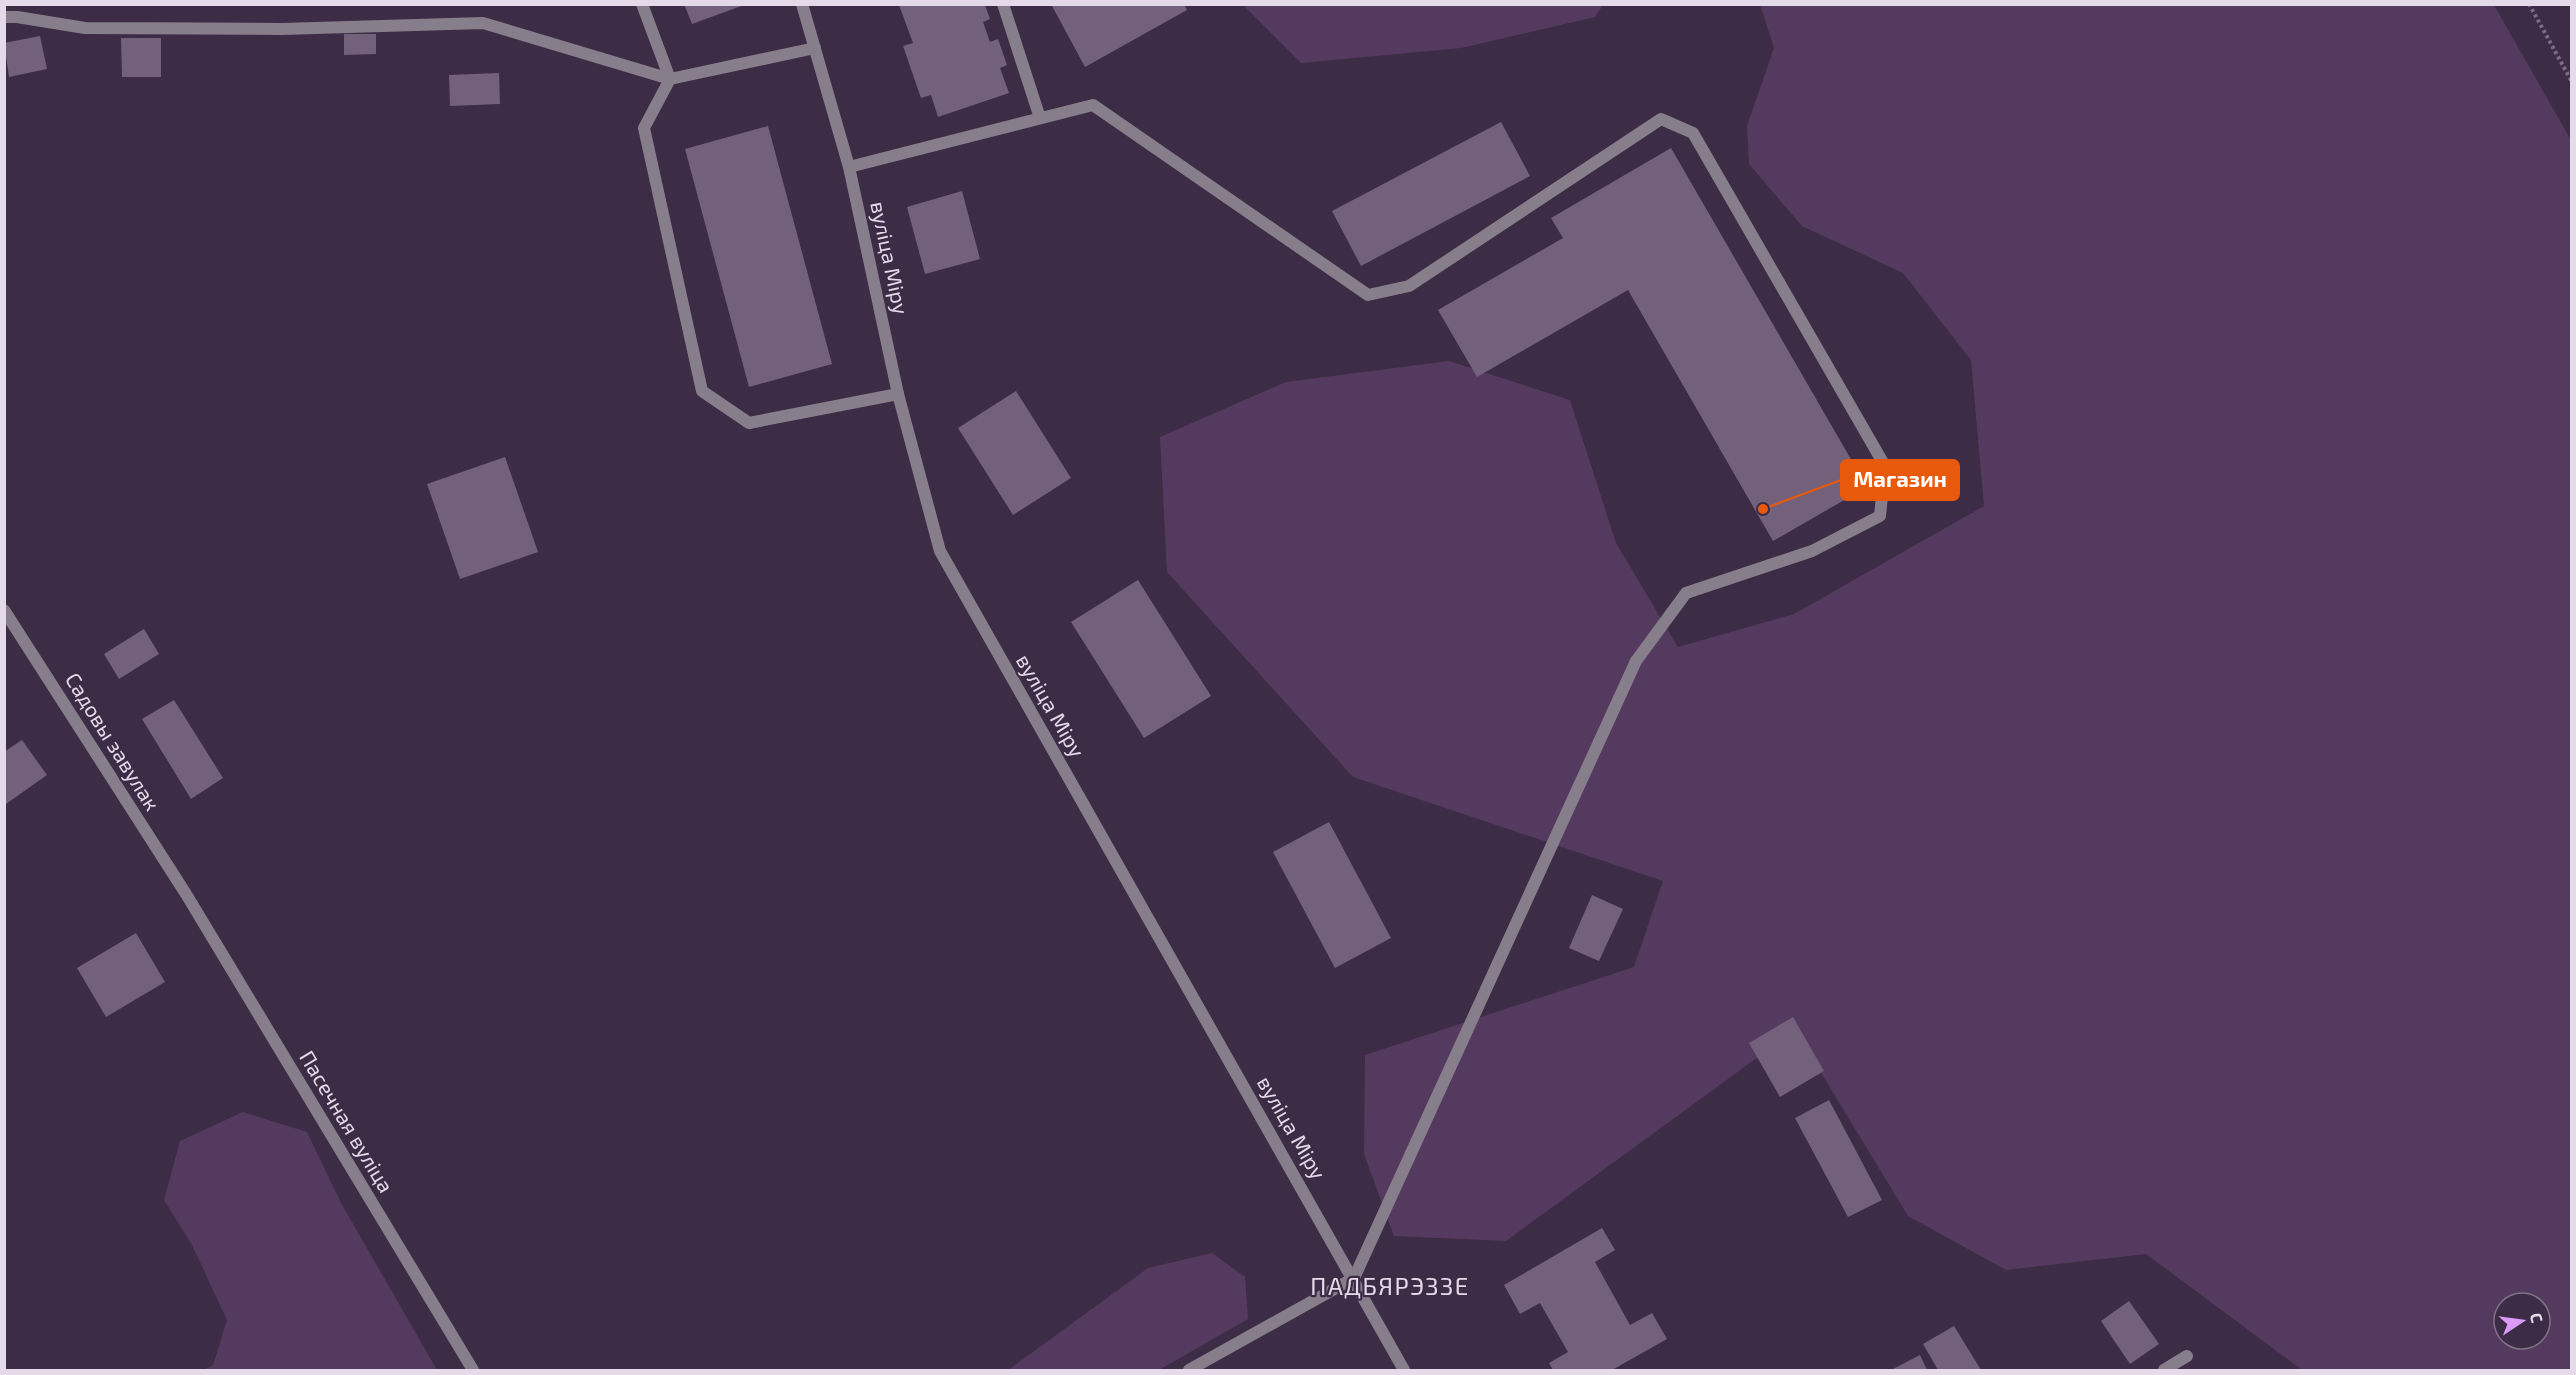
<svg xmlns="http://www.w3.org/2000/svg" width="2576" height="1375" font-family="'Exo 2',sans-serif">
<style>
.green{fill:#553a60;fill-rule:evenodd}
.building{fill:#73607b}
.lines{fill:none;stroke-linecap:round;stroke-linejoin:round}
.path{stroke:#7b6d82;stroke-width:4;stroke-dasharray:3 3;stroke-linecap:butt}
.lane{stroke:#877e8b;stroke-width:12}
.street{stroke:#877e8b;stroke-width:12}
.labels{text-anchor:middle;stroke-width:4.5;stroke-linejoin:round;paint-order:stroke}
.street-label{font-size:21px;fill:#e4dae9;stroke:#3d2c45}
.quarter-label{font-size:24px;letter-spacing:1.5px;fill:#e4dae9;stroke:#3d2c45}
.leader{fill:none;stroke:#e8590c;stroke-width:2}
.callout-dot{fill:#e8590c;stroke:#3d2c45;stroke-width:2}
.callout{fill:#e8590c;stroke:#e8590c;stroke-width:2}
.callout-label{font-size:22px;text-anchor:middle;font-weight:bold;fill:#fff}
</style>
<rect width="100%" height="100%" fill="#3d2c45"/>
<g class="green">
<path d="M1243 5H1603L1595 17 1461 48 1301 63Z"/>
<path d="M1760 5H2494L2571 140V1370H2302L2146 1254 2006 1270 1908 1216 1795 1030 1506 1241 1394 1236 1364 1154 1365 1055 1634 967 1663 881 1353 777 1167 572 1160 437 1286 382 1449 361 1570 400 1616 543 1678 647 1794 614 1984 506 1971 360 1903 273 1802 226 1749 164 1747 126 1774 48ZM2504 1303H2540V1339H2504Z"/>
<path d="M243 1112 307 1132 341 1203 437 1370H204L213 1365 227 1320 192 1245 164 1200 180 1141Z"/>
<path d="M1212 1253 1245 1277 1248 1319 1159 1370H1008L1148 1268Z"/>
</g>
<g class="building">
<path d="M684 4H744V5L692 24Z"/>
<path d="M1051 4H1184L1187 10 1085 67Z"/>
<path d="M899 5H985L990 19 983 22 990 42 998 39 1007 65 1000 68 1009 93 938 117 931 95 921 98 903 46 913 43Z"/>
<path d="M344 34H376V54L344 55Z"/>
<path d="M40 36 47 69 9 77 4 43Z"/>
<path d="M121 38H161V77H122Z"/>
<path d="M499 73 500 104 450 106 449 75Z"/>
<path d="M1501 122 1530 176 1361 266 1332 211Z"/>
<path d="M768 126 832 364 749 387 685 149Z"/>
<path d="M1671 148 1867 487 1773 541 1628 290 1477 377 1438 310 1563 238 1551 218Z"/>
<path d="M962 191 980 259 925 274 907 207Z"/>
<path d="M1016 391 1071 478 1013 515 958 428Z"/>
<path d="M505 457 538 552 460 579 427 484Z"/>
<path d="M1138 580 1211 696 1144 738 1071 622Z"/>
<path d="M144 629 159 654 119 679 104 654Z"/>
<path d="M174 700 223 778 191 799 142 719Z"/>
<path d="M22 740 47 775 6 804 4 752Z"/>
<path d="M1329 822 1391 938 1335 968 1273 852Z"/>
<path d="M1592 895 1623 909 1599 961 1569 948Z"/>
<path d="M136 933 165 982 106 1017 77 968Z"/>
<path d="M1793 1017 1824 1071 1780 1097 1749 1043Z"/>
<path d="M1829 1100 1882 1200 1848 1217 1795 1118Z"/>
<path d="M1602 1228 1615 1250 1595 1262 1630 1325 1652 1313 1667 1339 1612 1370H1553L1549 1363 1568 1352 1540 1303 1520 1314 1504 1285Z"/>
<path d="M2129 1301 2159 1344 2130 1364 2101 1321Z"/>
<path d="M1954 1326 1981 1370H1938L1923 1344Z"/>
<path d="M1920 1355 1927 1370H1891Z"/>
</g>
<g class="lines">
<path class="path" d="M2529 4 2572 82"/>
<g class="lane">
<path d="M642 4 670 79"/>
<path d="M1003 4 1040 118"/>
<path d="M4 17H17L85 28 282 29 483 23 670 79"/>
<path d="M815 48 670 79 644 128 702 391 749 423 898 394"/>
<path d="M849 167 1093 105 1368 295 1409 286 1661 119 1693 133 1885 466 1880 516 1812 551 1686 593 1636 661 1354 1278"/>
<path d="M2164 1370 2187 1356"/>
</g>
<g class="street">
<path d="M802 4 849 167 898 394 940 551 1404 1370"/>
<path d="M4 610 186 894 473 1370"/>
<path d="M1189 1370 1354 1278"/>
</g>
</g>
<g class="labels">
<g class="street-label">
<text transform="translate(889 258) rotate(78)" y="7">вуліца Міру</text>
<text transform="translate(1050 706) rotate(60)" y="7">вуліца Міру</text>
<text transform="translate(112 742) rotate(58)" y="7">Садовы завулак</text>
<text transform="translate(346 1122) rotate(59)" y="7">Пасечная вуліца</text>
<text transform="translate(1291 1128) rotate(60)" y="7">вуліца Міру</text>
</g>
<g class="quarter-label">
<text x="1390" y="1295">ПАДБЯРЭЗЗЕ</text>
</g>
</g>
<path class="leader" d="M1763 509L1841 480"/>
<circle class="callout-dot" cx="1763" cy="509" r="6"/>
<rect class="callout" x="1841" y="460" width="118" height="40" rx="6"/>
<g class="callout-label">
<text x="1900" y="487">Магазин</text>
</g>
<rect width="2576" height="1375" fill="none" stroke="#e4dae9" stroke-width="12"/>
<g transform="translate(2522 1321) rotate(77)"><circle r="28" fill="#3d2c45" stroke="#807287" stroke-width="1.5"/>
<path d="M0-4.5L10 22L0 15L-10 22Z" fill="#da9af6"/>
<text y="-9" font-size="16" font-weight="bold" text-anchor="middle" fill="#e4dae9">С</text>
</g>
</svg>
